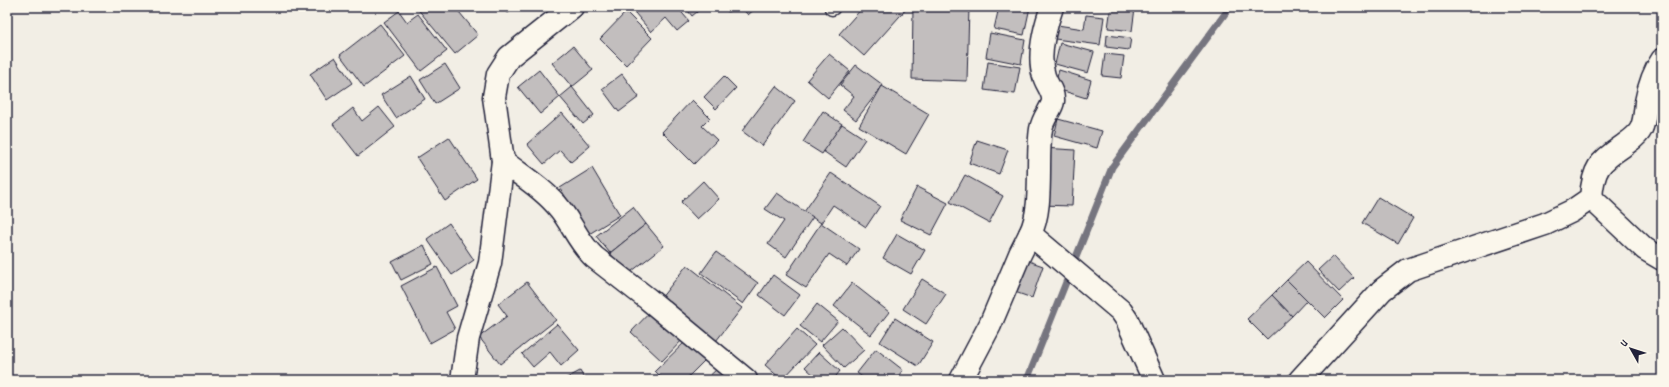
<svg xmlns="http://www.w3.org/2000/svg" width="1669" height="387" font-family="Dekko,sans-serif">
<style>
.lines{fill:none;stroke-linecap:round;stroke-linejoin:round}
.stream{stroke:#76747f;stroke-width:7}
.building{fill:#c2bebe;stroke:#22223b}
.service-casing{stroke:#22223b;stroke-width:17}
.minor-casing{stroke:#22223b;stroke-width:25}
.service{stroke:#fbf7ec;stroke-width:14}
.minor{stroke:#fbf7ec;stroke-width:22}
</style>
<rect width="100%" height="100%" fill="#f2eee5"/>
<filter id="ink" filterUnits="userSpaceOnUse"><feTurbulence type="fractalNoise" baseFrequency=".025" numOctaves="2"/><feDisplacementMap in="SourceGraphic" scale="8" xChannelSelector="R" yChannelSelector="G"/><feConvolveMatrix kernelMatrix="1 2 1 2 8 2 1 2 1" color-interpolation-filters="sRGB"/></filter>
<g filter="url(#ink)">
<g class="lines">
<path class="stream" d="M1027 380 1112 167 1230 7"/>
</g>
<g class="building">
<path d="M416 7H455L478 35 455 54Z"/>
<path d="M502 7H515L508 13Z"/>
<path d="M630 7H677L689 21 677 31 666 18 651 32Z"/>
<path d="M685 7H703L692 16Z"/>
<path d="M723 7H734L728 12Z"/>
<path d="M741 7H757L748 15Z"/>
<path d="M863 7H908L864 56 839 34Z"/>
<path d="M913 7H969L967 81 912 79Z"/>
<path d="M999 7H1030L1024 35 994 29Z"/>
<path d="M1111 7 1135 8 1132 31 1108 28Z"/>
<path d="M399 11 407 22 418 14 447 51 421 71 384 22Z"/>
<path d="M626 12 652 38 626 65 600 39Z"/>
<path d="M1086 15 1104 17 1100 45 1055 39 1057 25 1084 29Z"/>
<path d="M380 24 405 56 364 87 340 55Z"/>
<path d="M990 33 1025 40 1021 64 986 57Z"/>
<path d="M1107 35 1131 38 1129 50 1106 47Z"/>
<path d="M1060 43 1094 52 1088 73 1055 64Z"/>
<path d="M573 46 593 70 572 87 552 63Z"/>
<path d="M829 54 850 71 828 98 807 80Z"/>
<path d="M1105 54 1124 56 1121 78 1102 76Z"/>
<path d="M335 57 352 83 327 100 310 74Z"/>
<path d="M988 62 1020 67 1015 94 984 90Z"/>
<path d="M445 64 460 88 435 104 420 80Z"/>
<path d="M856 65 883 85 856 120 843 110 854 96 840 85Z"/>
<path d="M539 70 560 97 540 114 518 87Z"/>
<path d="M1059 70 1091 80 1086 98 1054 88Z"/>
<path d="M622 74 639 97 619 112 602 89Z"/>
<path d="M411 76 425 99 396 118 381 95Z"/>
<path d="M724 76 736 88 716 109 704 97Z"/>
<path d="M776 86 795 101 762 146 742 131Z"/>
<path d="M882 86 929 114 906 154 859 126Z"/>
<path d="M572 87 594 115 583 124 560 97Z"/>
<path d="M692 100 710 118 702 126 717 140 694 164 662 132Z"/>
<path d="M379 107 395 127 358 156 333 124 353 108 362 121Z"/>
<path d="M823 111 842 124 822 154 803 142Z"/>
<path d="M562 113 590 146 571 162 560 150 544 164 527 144Z"/>
<path d="M1058 119 1102 131 1097 148 1054 136Z"/>
<path d="M842 124 865 139 846 167 823 151Z"/>
<path d="M449 137 477 179 445 201 417 158Z"/>
<path d="M977 140 1008 150 999 174 969 163Z"/>
<path d="M1043 148 1075 150 1072 206 1040 205Z"/>
<path d="M592 168 620 215 589 234 560 188Z"/>
<path d="M831 173 880 206 866 227 833 205 821 223 804 212Z"/>
<path d="M965 175 1003 196 989 223 950 202Z"/>
<path d="M703 181 719 199 697 219 681 202Z"/>
<path d="M917 187 948 203 931 235 900 220Z"/>
<path d="M777 193 813 217 786 257 768 244 784 221 765 209Z"/>
<path d="M1378 197 1413 218 1398 244 1362 223Z"/>
<path d="M633 207 646 224 610 253 596 236Z"/>
<path d="M449 223 474 260 452 275 427 239Z"/>
<path d="M821 223 859 249 847 266 829 254 806 288 786 275Z"/>
<path d="M646 224 664 246 627 275 610 253Z"/>
<path d="M897 234 925 250 911 274 883 258Z"/>
<path d="M424 245 433 264 401 280 392 262Z"/>
<path d="M716 252 758 283 743 304 701 273Z"/>
<path d="M1333 256 1354 278 1339 292 1318 270Z"/>
<path d="M1023 259 1043 266 1032 298 1012 291Z"/>
<path d="M1306 262 1343 300 1325 318 1287 280Z"/>
<path d="M687 265 742 308 716 341 661 298Z"/>
<path d="M437 267 457 306 446 312 455 329 430 343 401 286Z"/>
<path d="M773 275 800 295 785 315 759 295Z"/>
<path d="M922 279 946 294 926 324 903 309Z"/>
<path d="M1287 280 1307 300 1292 316 1272 295Z"/>
<path d="M527 282 556 320 500 364 479 337 507 316 498 304Z"/>
<path d="M852 283 889 312 871 335 834 306Z"/>
<path d="M1272 295 1292 316 1267 339 1247 319Z"/>
<path d="M817 304 838 321 820 342 800 326Z"/>
<path d="M655 307 686 336 662 361 631 332Z"/>
<path d="M895 318 933 342 918 366 880 342Z"/>
<path d="M557 324 579 350 561 366 550 352 533 367 522 354Z"/>
<path d="M842 327 864 350 844 368 822 345Z"/>
<path d="M797 329 815 345 782 380 765 365Z"/>
<path d="M688 339 707 358 685 380H664L655 371Z"/>
<path d="M876 349 903 370 895 380H866L857 373Z"/>
<path d="M819 352 840 371 833 380H819L805 367Z"/>
<path d="M717 369 727 380H705Z"/>
<path d="M580 371 585 380H563Z"/>
</g>
<g class="lines">
<defs>
<path id="service" d="M832 8 833 7"/>
<g id="minor">
<path d="M1052 7C1045 27 1037 55 1044 76 1046 84 1054 92 1053 101 1052 109 1043 117 1041 129 1036 160 1044 207 1030 234L1121 311 1127 320 1154 380"/>
<path d="M503 161C522 176 545 190 560 209 572 224 579 243 594 257L648 299 746 380"/>
<path d="M1591 198 1645 249 1662 259"/>
<path d="M462 380 468 338 490 263 503 161 494 97 498 74 509 57 572 7"/>
<path d="M961 380 990 325 1020 254 1030 234"/>
<path d="M1300 380 1382 290 1408 270 1545 224 1572 211 1591 198C1593 169 1599 162 1623 146 1629 141 1637 137 1641 129 1645 121 1645 111 1646 102 1649 86 1653 73 1662 60"/>
</g>
</defs>
<use href="#service" class="service-casing"/>
<use href="#minor" class="minor-casing"/>
<use href="#service" class="service"/>
<use href="#minor" class="minor"/>
</g>
</g>
<rect width="1669" height="387" fill="none" stroke="#fbf7ec" stroke-width="24"/>
<rect x="12" y="12" width="1645" height="363" fill="none" stroke="#22223b" stroke-width="1.5" filter="url(#ink)"/>
<g transform="translate(1631 349) rotate(309)" stroke="#fbf7ec" stroke-width="3" paint-order="stroke">
<path d="M0-3L7 15L0 10L-7 15Z" fill="#22223b"/>
<text y="-6" font-size="11" font-weight="bold" text-anchor="middle" fill="#22223b">U</text>
</g>
</svg>
